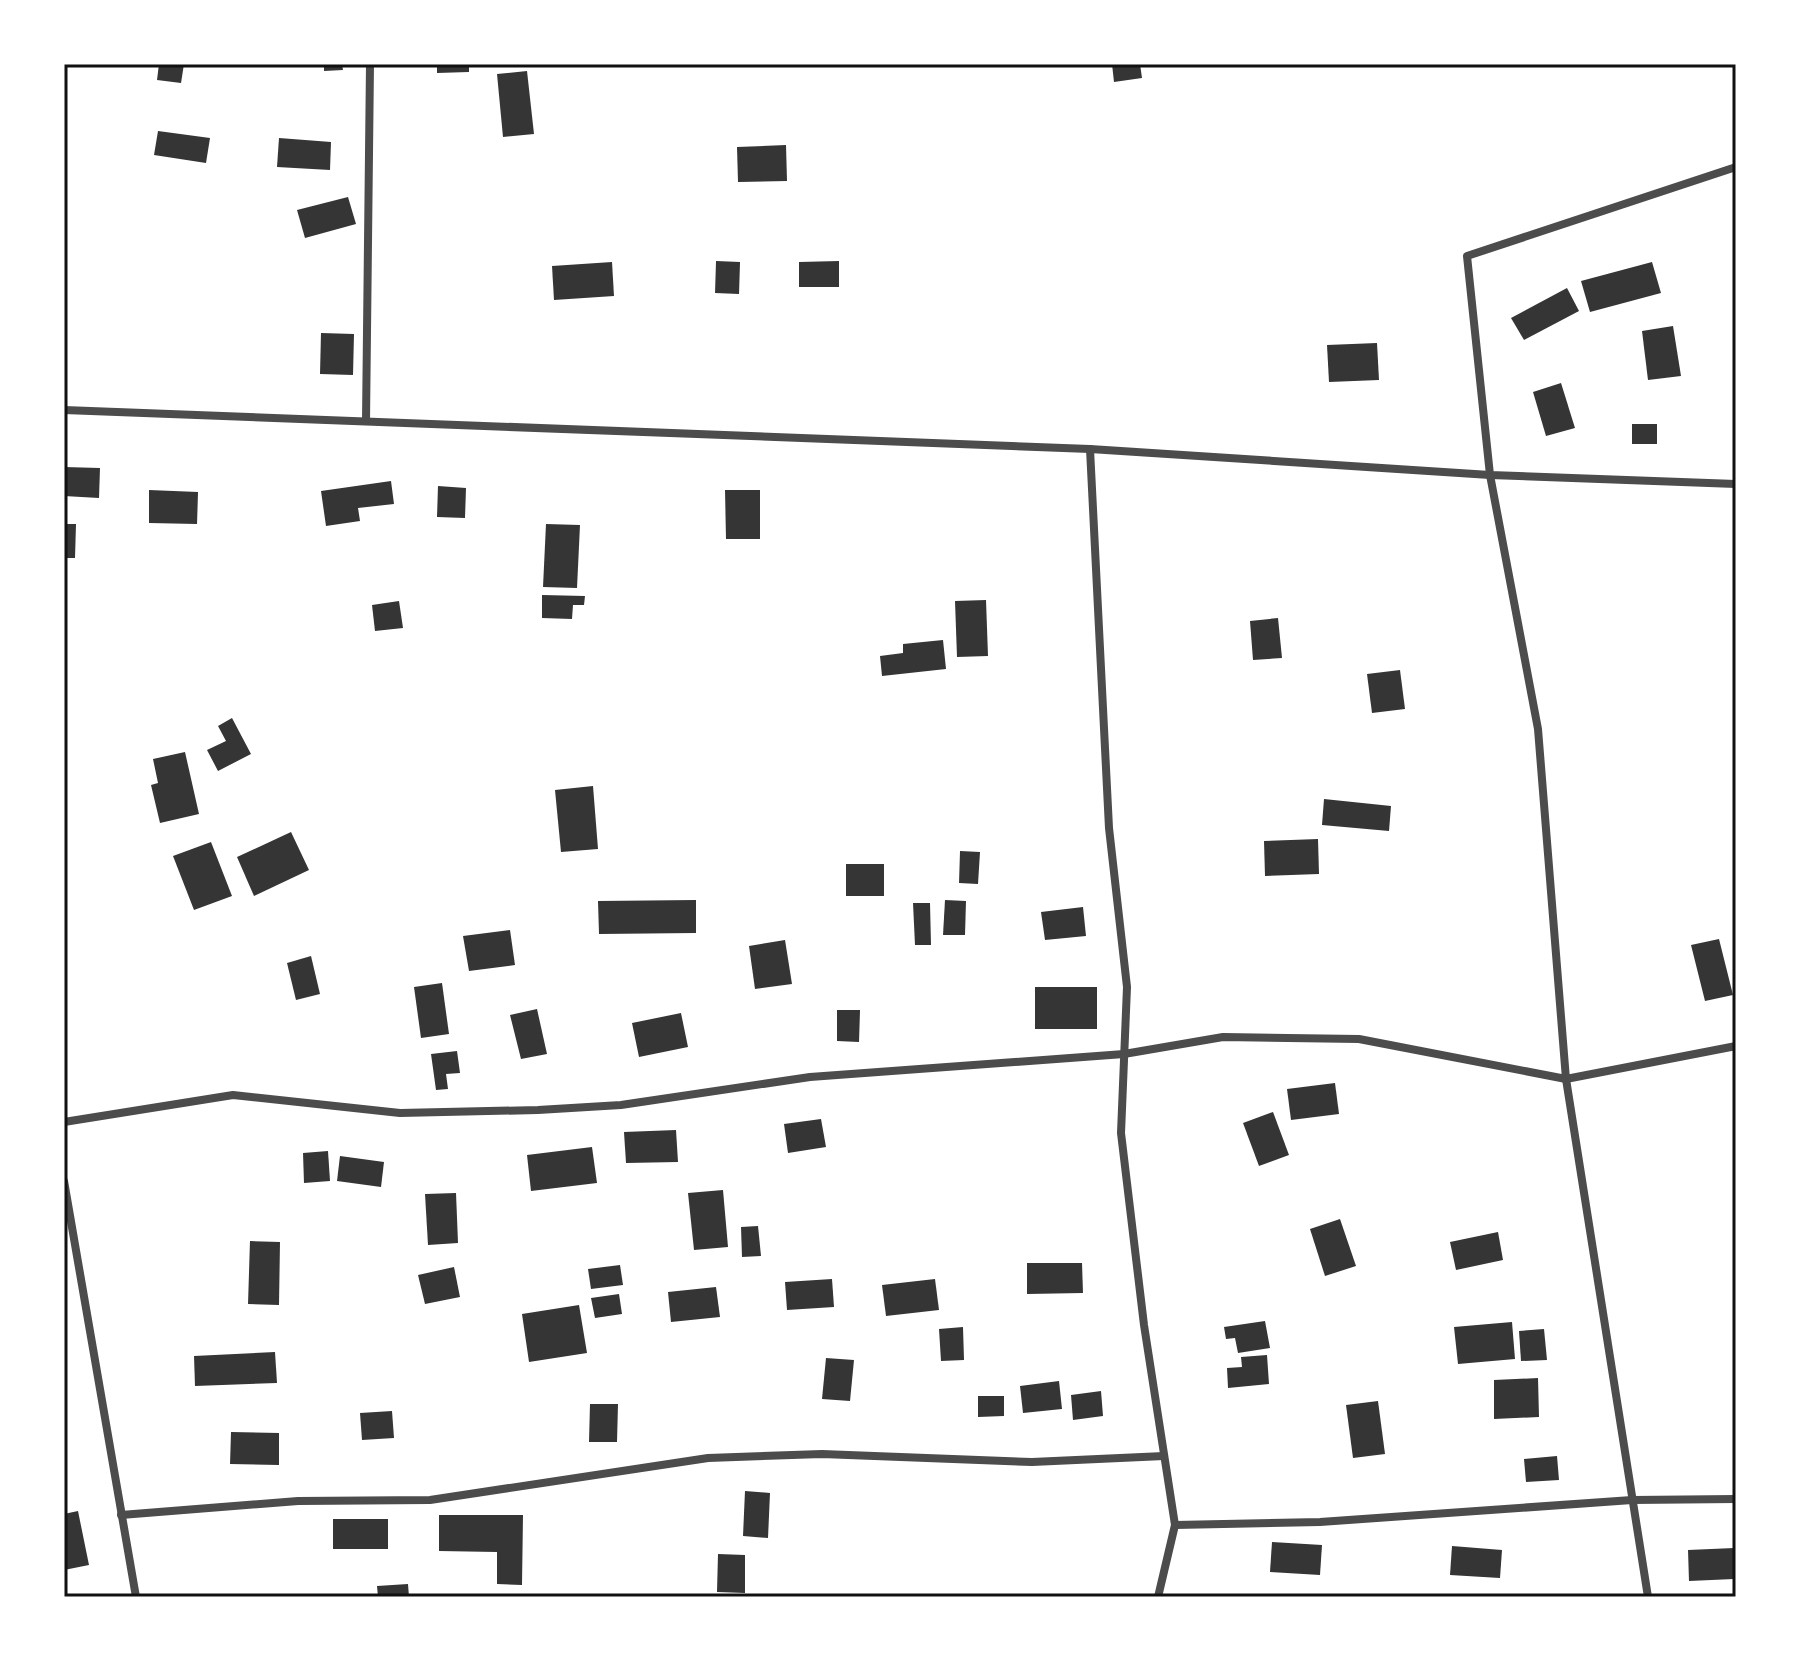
<svg xmlns="http://www.w3.org/2000/svg" width="1800" height="1661" font-family="'Roboto Serif',serif">
<style>
.building{fill:#353535}
.lines{fill:none;stroke-linecap:round;stroke-linejoin:round}
.minor{stroke:#4c4c4c;stroke-width:8}
.neatline{fill:none;stroke:#111;stroke-width:3}
</style>
<rect width="100%" height="100%" fill="#fff"/>
<g class="building">
<path d="M159 64H184L181 83 157 80Z"/>
<path d="M324 64H342L343 70 324 71Z"/>
<path d="M437 64H469V72L437 73Z"/>
<path d="M1112 64H1140L1142 78 1114 82Z"/>
<path d="M527 71 534 134 503 137 497 74Z"/>
<path d="M158 131 210 138 206 163 154 155Z"/>
<path d="M279 138 331 142 330 170 277 167Z"/>
<path d="M786 145 787 181 738 182 737 147Z"/>
<path d="M348 197 356 224 305 238 297 210Z"/>
<path d="M716 261 740 262 739 294 715 293Z"/>
<path d="M839 261V287H799V262Z"/>
<path d="M612 262 614 296 554 300 552 266Z"/>
<path d="M1652 262 1661 293 1590 312 1581 281Z"/>
<path d="M1567 288 1579 311 1524 340 1511 318Z"/>
<path d="M1673 326 1681 376 1648 380 1642 331Z"/>
<path d="M321 333 354 334 353 375 320 374Z"/>
<path d="M1377 343 1379 380 1329 382 1327 345Z"/>
<path d="M1561 383 1575 428 1546 436 1533 392Z"/>
<rect x="1632" y="424" width="25" height="20"/>
<path d="M64 467 100 468 99 498 64 496Z"/>
<path d="M391 481 394 504 358 508 360 521 326 526 321 491Z"/>
<path d="M438 486 466 488 465 518 437 517Z"/>
<path d="M149 490 198 492 197 524 149 523Z"/>
<path d="M725 490H760V539H726Z"/>
<path d="M64 524H76L75 558H64Z"/>
<path d="M546 524 580 525 577 588 543 587Z"/>
<path d="M542 595 585 596 584 605H573L572 619 542 618Z"/>
<path d="M986 600 988 656 957 657 955 601Z"/>
<path d="M399 601 403 628 375 631 372 605Z"/>
<path d="M1278 618 1282 658 1253 660 1250 621Z"/>
<path d="M943 640 946 669 882 676 880 656 903 653V644Z"/>
<path d="M1400 670 1405 709 1372 713 1367 674Z"/>
<path d="M232 718 251 754 218 771 207 750 226 741 218 726Z"/>
<path d="M185 752 199 814 160 823 151 785 158 783 153 759Z"/>
<path d="M593 786 598 849 561 852 555 790Z"/>
<path d="M1324 799 1391 806 1389 831 1322 825Z"/>
<path d="M291 832 309 870 254 896 237 857Z"/>
<path d="M1318 839 1319 874 1265 876 1264 841Z"/>
<path d="M211 842 232 896 194 910 173 856Z"/>
<path d="M960 851 980 852 978 884 959 883Z"/>
<rect x="846" y="864" width="38" height="32"/>
<path d="M696 900V933L599 934 598 901Z"/>
<path d="M945 900 966 901 965 935H943Z"/>
<path d="M913 903H930L931 945H915Z"/>
<path d="M1083 907 1086 936 1045 940 1041 912Z"/>
<path d="M510 930 515 965 469 971 463 936Z"/>
<path d="M1719 939 1733 995 1705 1001 1691 945Z"/>
<path d="M785 940 792 984 755 989 749 946Z"/>
<path d="M311 956 320 994 296 1000 287 963Z"/>
<path d="M442 983 449 1034 421 1038 414 987Z"/>
<rect x="1035" y="987" width="62" height="42"/>
<path d="M537 1009 547 1054 521 1059 510 1015Z"/>
<path d="M837 1010H860L859 1042 837 1041Z"/>
<path d="M681 1013 688 1047 639 1057 632 1023Z"/>
<path d="M457 1051 460 1073 446 1074 448 1089 436 1090 431 1054Z"/>
<path d="M1335 1083 1339 1114 1291 1120 1287 1089Z"/>
<path d="M1273 1112 1289 1155 1259 1166 1243 1123Z"/>
<path d="M821 1119 826 1147 788 1153 784 1124Z"/>
<path d="M676 1130 678 1162 626 1163 624 1132Z"/>
<path d="M592 1147 597 1183 531 1191 527 1155Z"/>
<path d="M328 1151 330 1181 304 1183 303 1153Z"/>
<path d="M340 1156 384 1162 381 1187 337 1181Z"/>
<path d="M723 1190 728 1247 694 1250 688 1193Z"/>
<path d="M456 1193 458 1243 428 1245 425 1194Z"/>
<path d="M1340 1219 1356 1266 1325 1276 1310 1229Z"/>
<path d="M758 1226 761 1256 742 1257 741 1227Z"/>
<path d="M1498 1232 1503 1260 1456 1270 1450 1242Z"/>
<path d="M250 1241 280 1242 279 1305 248 1304Z"/>
<path d="M1027 1263H1082L1083 1293 1027 1294Z"/>
<path d="M620 1265 623 1285 591 1289 588 1269Z"/>
<path d="M454 1267 460 1297 425 1304 418 1275Z"/>
<path d="M832 1279 834 1307 787 1310 785 1282Z"/>
<path d="M935 1279 939 1310 886 1316 882 1285Z"/>
<path d="M716 1287 720 1317 671 1322 668 1292Z"/>
<path d="M619 1294 622 1314 595 1318 591 1298Z"/>
<path d="M579 1305 587 1353 529 1362 522 1314Z"/>
<path d="M1265 1321 1270 1348 1238 1353 1235 1338 1226 1339 1224 1327Z"/>
<path d="M1512 1322 1515 1359 1458 1364 1454 1327Z"/>
<path d="M963 1327 964 1360 941 1361 939 1329Z"/>
<path d="M1544 1329 1547 1360 1521 1361 1519 1331Z"/>
<path d="M275 1352 277 1383 195 1386 194 1356Z"/>
<path d="M1267 1355 1269 1384 1228 1388 1227 1368 1242 1367 1241 1357Z"/>
<path d="M826 1358 854 1360 850 1401 822 1399Z"/>
<path d="M1538 1378 1539 1417 1494 1419V1380Z"/>
<path d="M1059 1381 1062 1409 1023 1413 1020 1386Z"/>
<path d="M1101 1391 1103 1416 1073 1420 1071 1395Z"/>
<path d="M978 1396H1004V1416L978 1417Z"/>
<path d="M1378 1401 1385 1454 1353 1458 1346 1405Z"/>
<path d="M590 1404H618L617 1442H589Z"/>
<path d="M392 1411 394 1438 362 1440 360 1413Z"/>
<path d="M231 1432 279 1433V1465L230 1464Z"/>
<path d="M1557 1456 1559 1480 1526 1482 1524 1459Z"/>
<path d="M745 1491 770 1493 768 1538 743 1536Z"/>
<path d="M78 1511 89 1565 64 1570V1514Z"/>
<path d="M439 1515H523L522 1585 497 1584V1552L439 1551Z"/>
<rect x="333" y="1519" width="55" height="30"/>
<path d="M1272 1542 1322 1545 1320 1575 1270 1572Z"/>
<path d="M1452 1546 1502 1550 1500 1578 1450 1575Z"/>
<path d="M1734 1548V1579L1689 1581 1688 1550Z"/>
<path d="M718 1554 745 1555V1593L717 1592Z"/>
<path d="M408 1584 409 1597H378L377 1586Z"/>
</g>
<g class="lines">
<g class="minor">
<path d="M64 410 1090 449 1490 475 1736 484"/>
<path d="M366 421 370 64"/>
<path d="M1090 449 1109 828 1127 987 1121 1133 1144 1325 1175 1525 1320 1522 1632 1500 1736 1499"/>
<path d="M64 1122 233 1095 400 1113 538 1110 621 1105 810 1077 1124 1054 1223 1037 1359 1039 1566 1079 1736 1046"/>
<path d="M64 1181 136 1597"/>
<path d="M121 1515 298 1501 430 1500 708 1458 822 1454 1032 1462 1164 1456"/>
<path d="M1158 1597 1175 1525"/>
<path d="M1648 1597 1566 1079 1538 729 1490 475 1467 256 1736 167"/>
</g>
</g>
<rect width="1800" height="1661" fill="none" stroke="#ffffff" stroke-width="132"/>
<rect x="66" y="66" width="1668" height="1529" class="neatline"/>
</svg>
